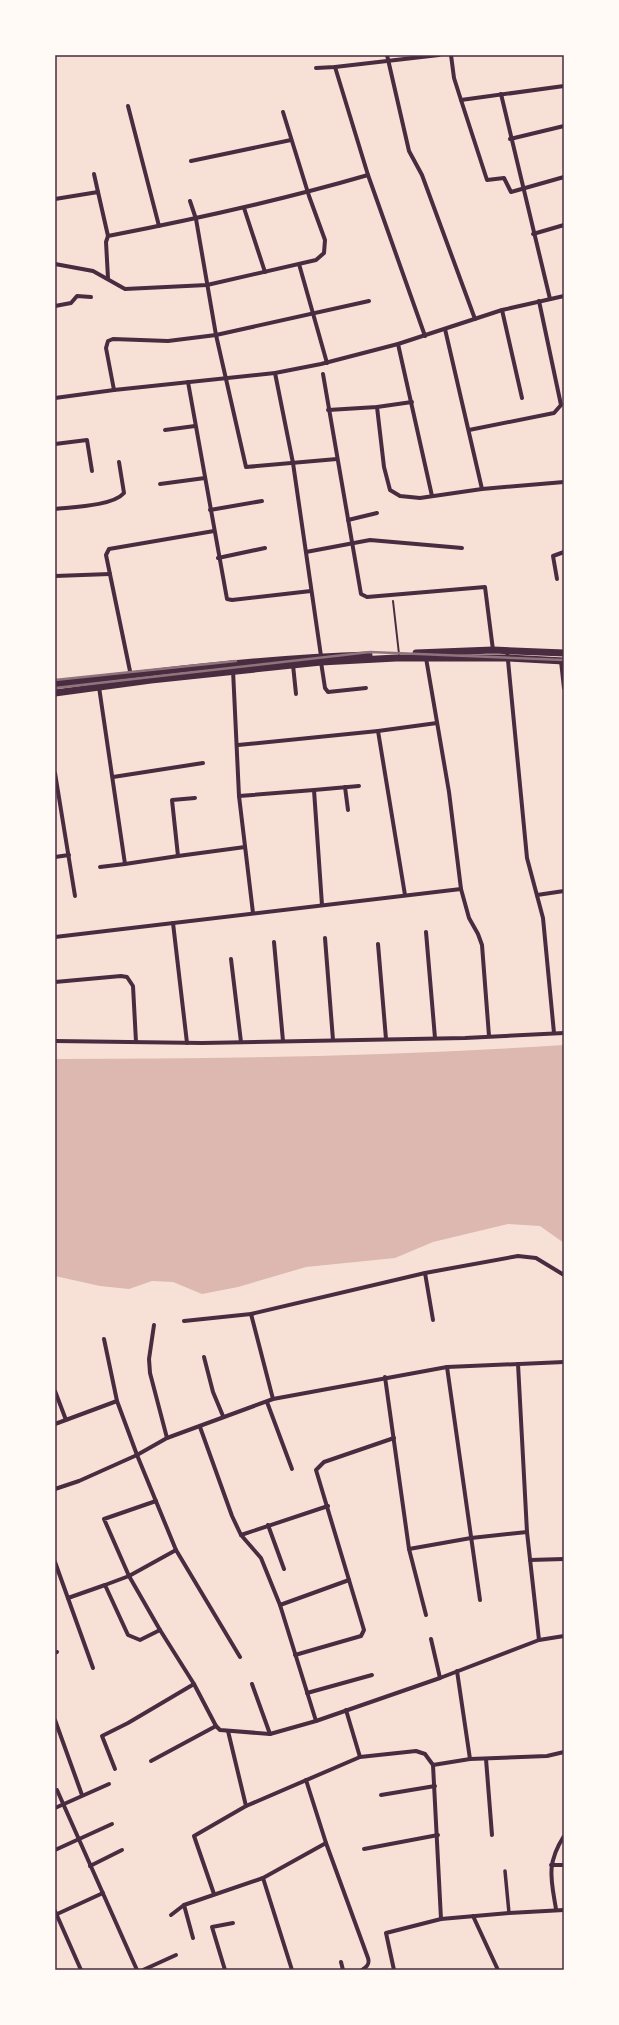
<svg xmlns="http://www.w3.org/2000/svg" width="619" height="2025" font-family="'Exo 2',sans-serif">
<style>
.water{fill:#dcb8b0}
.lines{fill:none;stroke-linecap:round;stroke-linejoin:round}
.service{stroke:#4a2c40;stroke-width:2}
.pedestrian{stroke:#4a2c40;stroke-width:3.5}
.minor{stroke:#4a2c40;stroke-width:4}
.primary{stroke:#4a2c40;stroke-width:7}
.rail{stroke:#8f747c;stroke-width:2.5}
.neatline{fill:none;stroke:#4a2c40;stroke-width:1.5}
</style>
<rect width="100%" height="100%" fill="#f7e1d7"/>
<path class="water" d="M564 1045V1243L540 1226 508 1224 433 1242 395 1258 306 1267 238 1287 202 1294 173 1282 152 1281 129 1289 100 1286 55 1276V1059C225 1059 394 1056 564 1045Z"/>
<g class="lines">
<path class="service" d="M393 601 399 654"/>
<path class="pedestrian" d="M505 1871 509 1913"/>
<g class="minor">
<path d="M387 55 409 151 422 175 475 319"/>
<path d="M451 55 454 78 461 100"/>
<path d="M316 68 335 67 439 55"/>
<path d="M564 86 461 100 487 180 504 178 511 192 564 177"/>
<path d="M501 94 550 299"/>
<path d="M128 106 159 226"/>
<path d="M510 139 564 126"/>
<path d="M191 161 291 140"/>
<path d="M94 174 98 192"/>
<path d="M368 175 425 336"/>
<path d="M55 199 98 192 108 236"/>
<path d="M190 201 196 219 216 335 246 467 337 459"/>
<path d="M244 208 265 272"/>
<path d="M533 234 564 225"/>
<path d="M55 264 93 271 125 289 207 285 316 260 324 253 325 240 309 196 283 112"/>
<path d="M299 264 327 363"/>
<path d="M108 278 106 242 108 236C196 219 282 200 368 175L335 67"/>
<path d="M369 301 216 335 168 341 113 339 108 341 106 348 114 390 275 373 321 364 398 344 502 310 564 296"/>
<path d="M55 306 71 303 77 296 91 297"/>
<path d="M502 310 522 398"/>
<path d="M445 329 482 489"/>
<path d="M398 344 432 496"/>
<path d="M275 373 293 463 321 656"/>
<path d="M323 374 361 594 367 597 485 587 493 650"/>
<path d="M188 382 227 599 232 600 311 591"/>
<path d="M55 398 114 390"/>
<path d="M377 407 384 467 390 490 400 496 420 498 482 489 564 482"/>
<path d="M328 410 377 407 412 402"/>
<path d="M165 430 195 426"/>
<path d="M469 430 554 413 561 405 539 301"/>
<path d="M55 444 87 440 92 471"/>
<path d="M160 484 205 478"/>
<path d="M55 509C72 507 113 506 124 493L119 462"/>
<path d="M210 510 262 501"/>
<path d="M348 520 377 513"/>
<path d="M306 552 370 540 462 548"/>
<path d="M218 558 265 548"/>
<path d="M55 576 110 574"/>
<path d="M557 579 553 556 564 552"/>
<path d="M507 650 527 858 543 918 554 1033"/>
<path d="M426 658 449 792 461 889 469 918 478 934 482 945 489 1036"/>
<path d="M561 661 564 688"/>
<path d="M321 662 325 688 328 692 366 688"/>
<path d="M293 665 296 694"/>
<path d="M233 670 239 796 253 913"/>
<path d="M131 676 106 555 109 549 214 531"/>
<path d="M99 687 125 864 178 856"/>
<path d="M238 745 378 731"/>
<path d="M55 773 75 896"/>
<path d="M113 777 203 763"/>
<path d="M345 787 348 810"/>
<path d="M314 790 359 786"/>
<path d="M239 796 314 790 322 905"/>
<path d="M195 798 172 800 178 856 245 847"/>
<path d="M55 857 69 855"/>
<path d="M100 867 125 864"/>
<path d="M405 895 378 731 437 723"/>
<path d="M537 895 564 891"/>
<path d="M173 923 187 1043"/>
<path d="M426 932 435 1038"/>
<path d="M55 937 461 889"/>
<path d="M325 938 333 1040"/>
<path d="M274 942 283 1041"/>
<path d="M378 944 386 1039"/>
<path d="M231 959 241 1042"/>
<path d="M55 982 121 976 127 977 133 986 136 1042"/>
<path d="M55 1041 202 1043 465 1038 564 1033"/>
<path d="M425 1273 433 1320"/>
<path d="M251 1314 273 1399"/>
<path d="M184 1321 251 1314 425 1273 518 1256 536 1258 564 1275"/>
<path d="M154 1325 149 1359 150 1373 167 1438"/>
<path d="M104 1339 117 1401 137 1455 176 1550 240 1657"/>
<path d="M204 1357 213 1392 223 1416"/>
<path d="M518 1364 527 1532 539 1640"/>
<path d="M447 1367 480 1600"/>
<path d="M385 1377 409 1549 426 1615"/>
<path d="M55 1391 66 1420"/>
<path d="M267 1402 292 1469"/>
<path d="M55 1424 117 1401"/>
<path d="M200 1427 232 1516 241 1535 261 1558 280 1605 316 1721"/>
<path d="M55 1489 79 1481 137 1455 167 1438 273 1399 447 1367 564 1362"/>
<path d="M156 1501 104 1519 129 1576 160 1630 194 1684 216 1726 220 1730 270 1734 316 1721 440 1678 539 1640 564 1636"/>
<path d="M268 1525 284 1569"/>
<path d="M241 1535 328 1506"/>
<path d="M409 1549 471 1538 527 1532"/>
<path d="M530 1560 564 1559"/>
<path d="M55 1562 93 1668"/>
<path d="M68 1598 105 1585"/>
<path d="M280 1605 349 1580"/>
<path d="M160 1630 140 1640 128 1635 105 1585 129 1576 176 1550"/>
<path d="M431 1639 440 1678"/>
<path d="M55 1653 57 1652"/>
<path d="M295 1655 361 1636 364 1630 316 1470 324 1462 394 1438"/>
<path d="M457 1671 470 1759"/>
<path d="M252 1684 270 1734"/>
<path d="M307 1693 372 1675"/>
<path d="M346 1710 360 1757"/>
<path d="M55 1720 82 1795"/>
<path d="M486 1759 492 1835"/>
<path d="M151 1761 216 1726"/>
<path d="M433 1765 441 1919"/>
<path d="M115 1769 102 1736 128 1723 194 1684"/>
<path d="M306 1780 326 1843 368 1958C370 1964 367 1967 362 1970"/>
<path d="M57 1790 137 1970"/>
<path d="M381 1795 435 1786"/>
<path d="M246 1806 360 1757 416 1751 425 1754 433 1765 470 1759 547 1756 564 1752"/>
<path d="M55 1808 109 1784"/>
<path d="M364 1849 438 1835"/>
<path d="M55 1850 112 1824"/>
<path d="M551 1865H564"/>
<path d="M90 1866 122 1850"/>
<path d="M263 1878 292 1970"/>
<path d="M214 1894 194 1836 246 1806 228 1731"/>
<path d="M556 1909C551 1879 546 1864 564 1836"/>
<path d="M55 1911 81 1970"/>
<path d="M55 1915 103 1893"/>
<path d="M171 1915 184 1905"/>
<path d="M473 1916 498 1970"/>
<path d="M193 1938 184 1905 263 1878 326 1843"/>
<path d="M341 1962 343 1970"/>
<path d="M143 1970 176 1955"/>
<path d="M225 1970 212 1927 233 1923"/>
<path d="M394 1970 386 1933 441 1919 509 1913 564 1910"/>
</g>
<g class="primary">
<path d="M416 653 493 650 564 653"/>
<path d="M55 684C159 672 264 658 369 655"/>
<path d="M55 693 151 680 321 662 396 658H508L564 661"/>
</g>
<g class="rail">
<path d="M55 680 236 661"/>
<path d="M55 688 370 652 564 660"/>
</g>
</g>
<rect width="619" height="2025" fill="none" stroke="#fffaf5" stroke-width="112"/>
<rect x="56" y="56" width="507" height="1913" class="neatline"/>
</svg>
